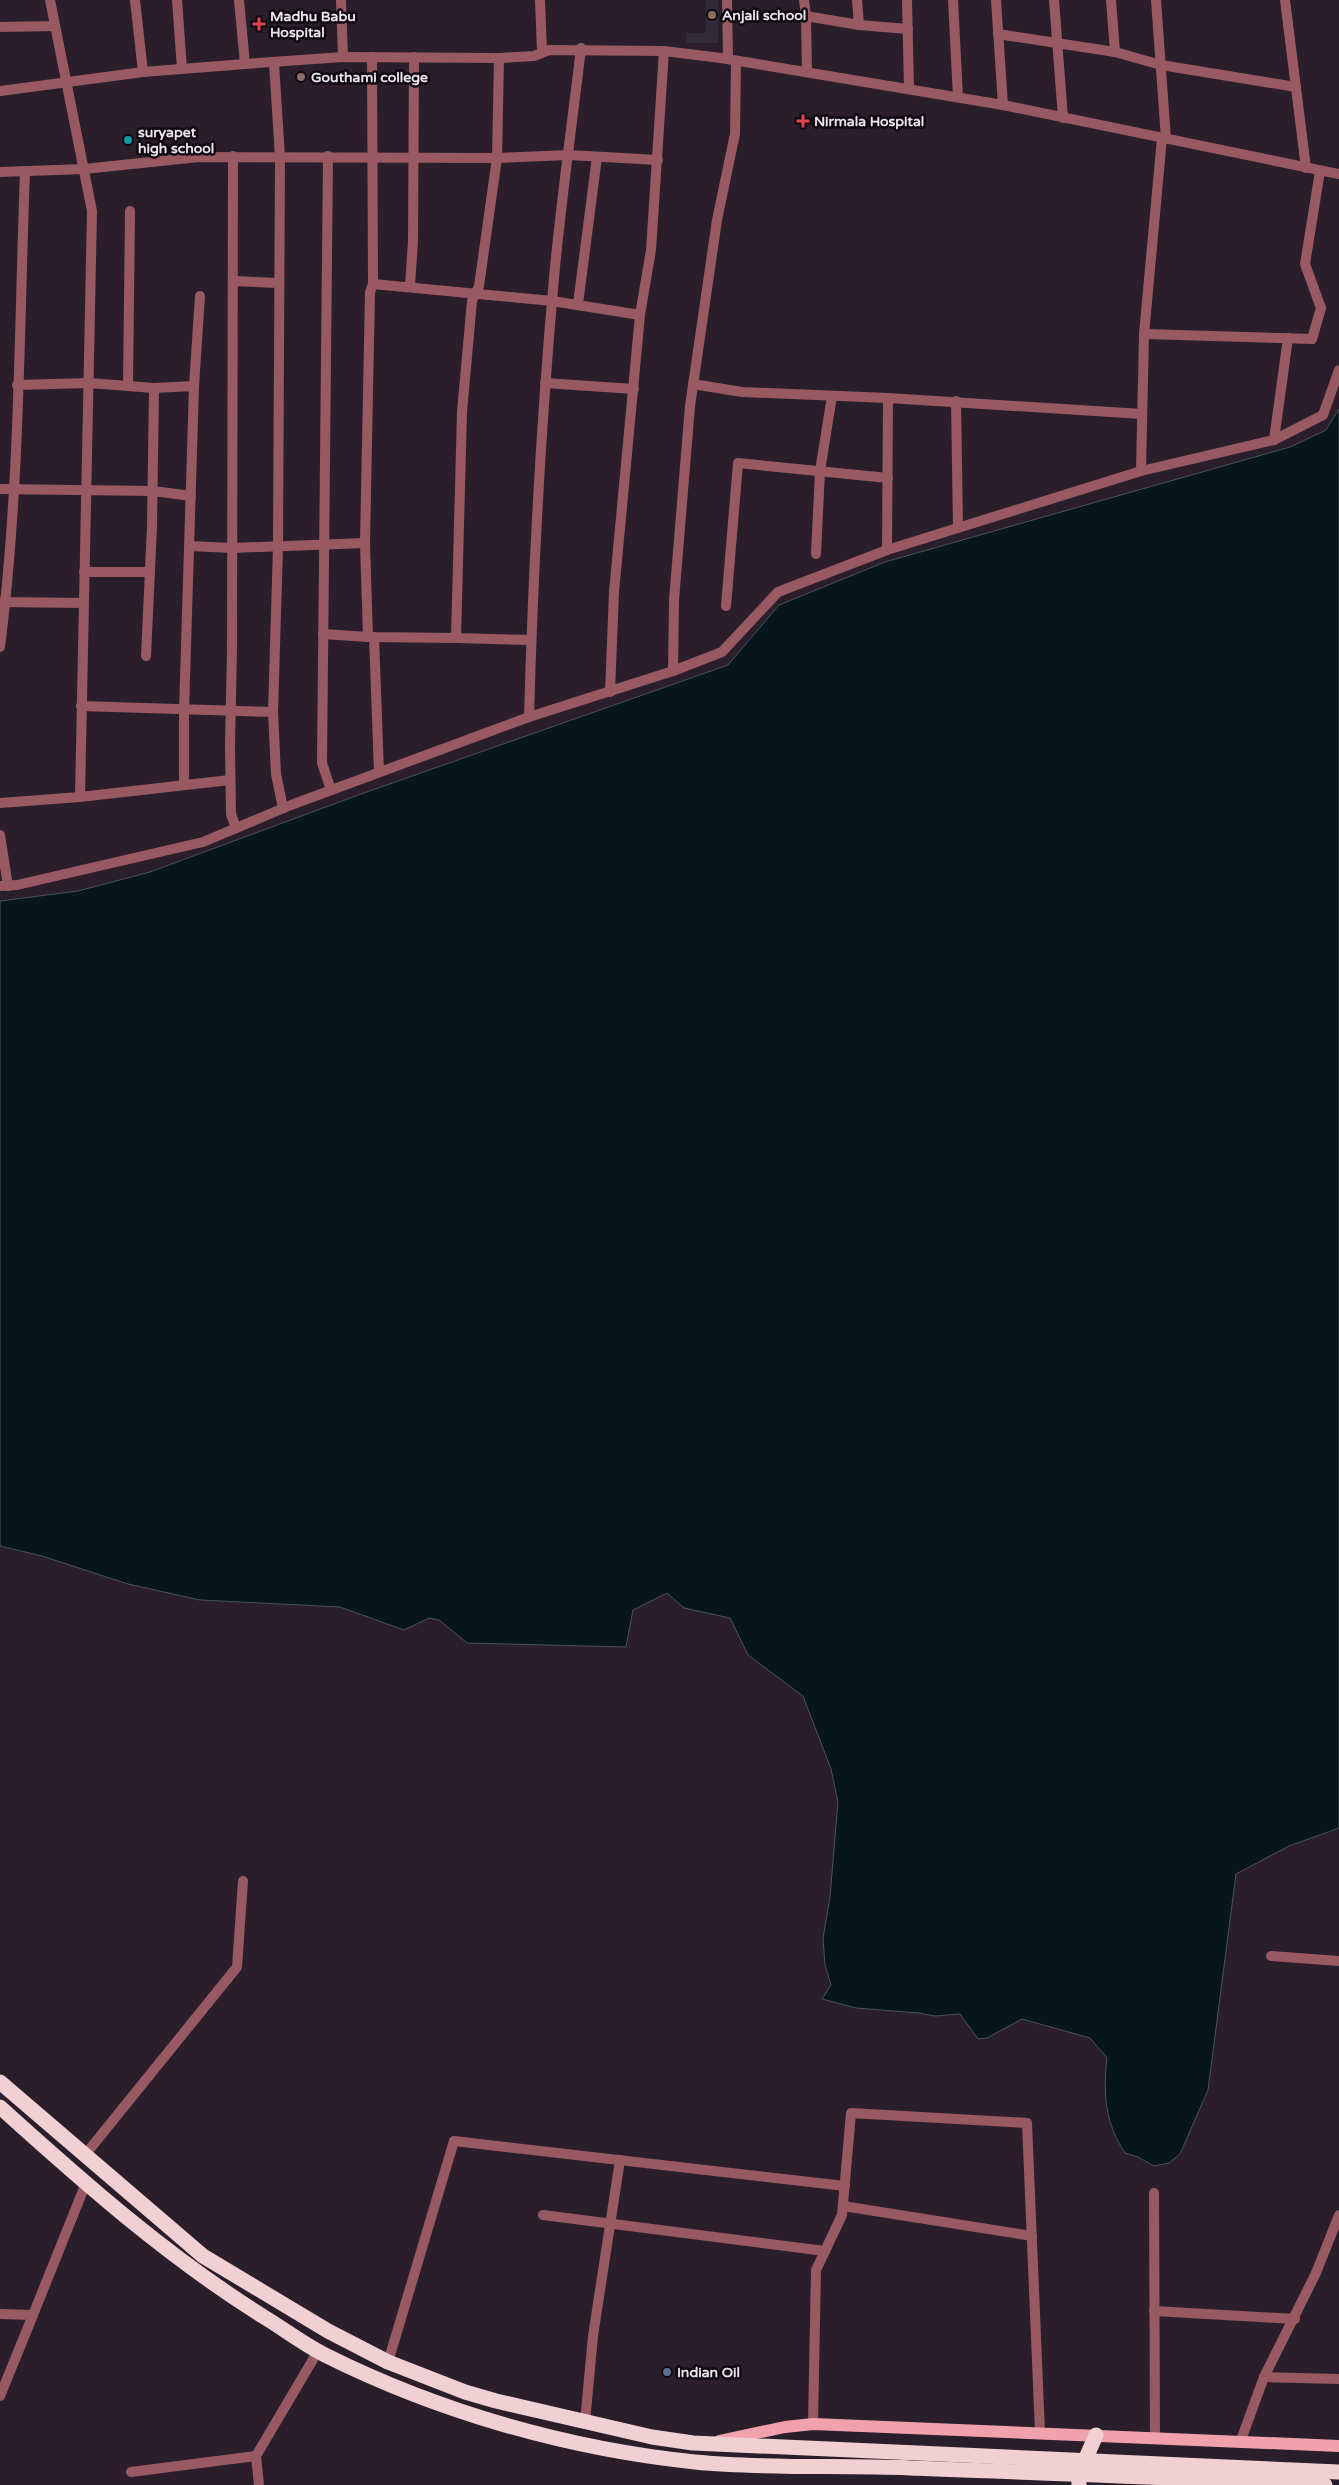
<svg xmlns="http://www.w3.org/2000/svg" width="1339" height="2485" font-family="'Varela Round',sans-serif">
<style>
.education{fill:#322b3a}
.water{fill:#06161c;stroke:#4b545b}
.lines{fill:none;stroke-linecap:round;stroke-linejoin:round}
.street{stroke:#985963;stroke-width:10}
.primary{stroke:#f1a1ac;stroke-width:12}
.highway{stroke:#f1d0d3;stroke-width:15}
.education-dot{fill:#8d6e63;stroke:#0f0a10;stroke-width:2}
.health-dot{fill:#e0444e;stroke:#0f0a10;stroke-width:2}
.culture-dot{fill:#0f9aa8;stroke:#0f0a10;stroke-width:2}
.service-dot{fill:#5c6f8a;stroke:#0f0a10;stroke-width:2}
.labels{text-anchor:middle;stroke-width:5;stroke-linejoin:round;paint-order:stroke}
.poi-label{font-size:14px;font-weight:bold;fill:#ece4ed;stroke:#0f0a10;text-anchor:start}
</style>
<rect width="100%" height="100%" fill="#2a1e2b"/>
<path class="education" d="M706 0H718V43H686V33H706Z"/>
<path class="water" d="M1339 409V1828L1289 1846 1236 1874 1208 2090 1180 2154 1169 2163 1154 2166 1138 2157 1125 2153C1105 2123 1103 2094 1107 2058L1090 2038 1022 2019 987 2038 978 2039 960 2014 935 2016 919 2013 856 2008 822 1999 831 1985 825 1965 823 1938 830 1897 838 1802 831 1769 803 1696 748 1655 730 1618 684 1608 667 1593 633 1610 626 1647 467 1643 439 1620 429 1618 404 1630 340 1607 200 1600 128 1584 42 1556 0 1546V901L78 891 150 872 361 794 728 665 779 605 885 562 1290 447 1326 430Z"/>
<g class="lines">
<g class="street">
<path d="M50 0 92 211 80 797"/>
<path d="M135 0 143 72"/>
<path d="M177 0 182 69"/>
<path d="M239 0 245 64"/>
<path d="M341 0 343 57"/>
<path d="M540 0 542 51"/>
<path d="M727 0 728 59"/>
<path d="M804 0 806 16"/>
<path d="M857 0 859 25 908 29"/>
<path d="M907 0 909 88"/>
<path d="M953 0 958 97"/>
<path d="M996 0 1003 105"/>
<path d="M1054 0 1063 118"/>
<path d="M1156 0 1166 139"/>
<path d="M1285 0 1306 168"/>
<path d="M0 27 55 26"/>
<path d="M998 34 1115 52 1111 0"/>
<path d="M581 48C572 125 561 201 554 278 541 424 533 571 529 717L673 671 722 652 778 592 887 550"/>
<path d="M1115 52 1161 65 1296 87"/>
<path d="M499 58 497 158 479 286 472 301 462 412 456 638 531 640"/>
<path d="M274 63 280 157 278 547 273 712 276 774 283 808"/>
<path d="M807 72 806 16 859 25"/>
<path d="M0 91 143 72 245 64 343 57 499 58 534 56 549 50 664 51 721 58 1003 105 1339 174"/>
<path d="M1162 138 1144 334 1312 339 1321 308 1305 264 1320 171"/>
<path d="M233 156 232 649 230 745 231 814 236 828"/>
<path d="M328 156 322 763 331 790"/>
<path d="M0 172 84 169 199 157 497 158 569 155 658 160"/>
<path d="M234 281 279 283"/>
<path d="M373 284 552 301 640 315"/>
<path d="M410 286 413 241 414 57"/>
<path d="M578 304 597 157"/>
<path d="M1144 334 1141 471 1274 440 1323 415 1339 370"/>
<path d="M545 383 634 389"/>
<path d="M693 384 742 392 888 398"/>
<path d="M17 385 89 383 154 388 152 527 146 656"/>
<path d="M128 386 130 211"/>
<path d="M194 386 200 296"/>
<path d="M154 388 194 386 184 711V785"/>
<path d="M956 401 958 527"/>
<path d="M1274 440 1288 338"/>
<path d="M1141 471 887 550 888 398 1142 414"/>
<path d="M0 489 153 491 191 496"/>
<path d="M190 546 232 548 365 543"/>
<path d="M816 554 820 471 832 396"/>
<path d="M84 572H150"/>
<path d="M0 602 84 603"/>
<path d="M726 606 738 463 888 478"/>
<path d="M323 634 368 637 456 638"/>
<path d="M368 637 365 543 370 292 373 284 372 57"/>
<path d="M374 637 379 772"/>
<path d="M0 647C20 490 19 329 25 171"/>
<path d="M673 671 674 600 690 406 717 220 735 134 736 61"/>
<path d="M610 692 614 592 640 315 651 250 664 51"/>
<path d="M81 706 273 712"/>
<path d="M0 803 80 797 230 780"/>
<path d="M0 835 8 886"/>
<path d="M0 886 17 885 203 842 291 805 529 717"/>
<path d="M1271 1956 1339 1961"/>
<path d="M85 2155 237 1967 243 1881"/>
<path d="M1154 2193 1155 2437"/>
<path d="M843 2206 1032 2236"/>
<path d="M543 2215 825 2251"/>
<path d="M1154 2311 1295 2319"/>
<path d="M0 2314 33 2315 86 2183"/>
<path d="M388 2362 454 2141 845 2186"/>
<path d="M1264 2377 1339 2379"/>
<path d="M0 2396 33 2315"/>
<path d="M585 2422 593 2336 620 2160"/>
<path d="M813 2424 816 2270 842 2215 851 2113 1027 2123 1040 2432"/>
<path d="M1241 2440 1264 2377 1316 2273 1339 2215"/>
<path d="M131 2472 256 2456"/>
<path d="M259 2485 256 2456 318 2351"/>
</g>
<path class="primary" d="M719 2441 785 2427 813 2424 1339 2446"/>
<g class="highway">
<path d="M0 2082 203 2256 328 2331 388 2362 465 2392 496 2401 652 2437 693 2443 1339 2472"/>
<path d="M0 2107C84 2183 168 2257 264 2317 284 2329 303 2344 325 2355 439 2412 568 2449 695 2462 766 2469 838 2465 910 2468 1048 2473 1187 2478 1325 2485"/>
<path d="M1079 2485V2474L1096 2435"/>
</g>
</g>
<g class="education-dot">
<circle cx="712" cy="15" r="5"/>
<circle cx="301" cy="77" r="5"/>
</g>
<g class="health-dot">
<path d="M256.5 16.5h5v5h5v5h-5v5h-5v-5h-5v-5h5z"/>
<path d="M800.5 113.5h5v5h5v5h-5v5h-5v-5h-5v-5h5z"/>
</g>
<circle class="culture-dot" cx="128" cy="140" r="5"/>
<circle class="service-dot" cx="667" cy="2372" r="5"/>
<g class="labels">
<g class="poi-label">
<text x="722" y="20">Anjali school</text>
<text x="270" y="21">Madhu Babu<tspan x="270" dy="16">Hospital</tspan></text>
<text x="311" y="82">Gouthami college</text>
<text x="814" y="126">Nirmala Hospital</text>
<text x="138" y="137">suryapet<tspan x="138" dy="16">high school</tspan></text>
<text x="677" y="2377">Indian Oil</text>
</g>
</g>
</svg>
